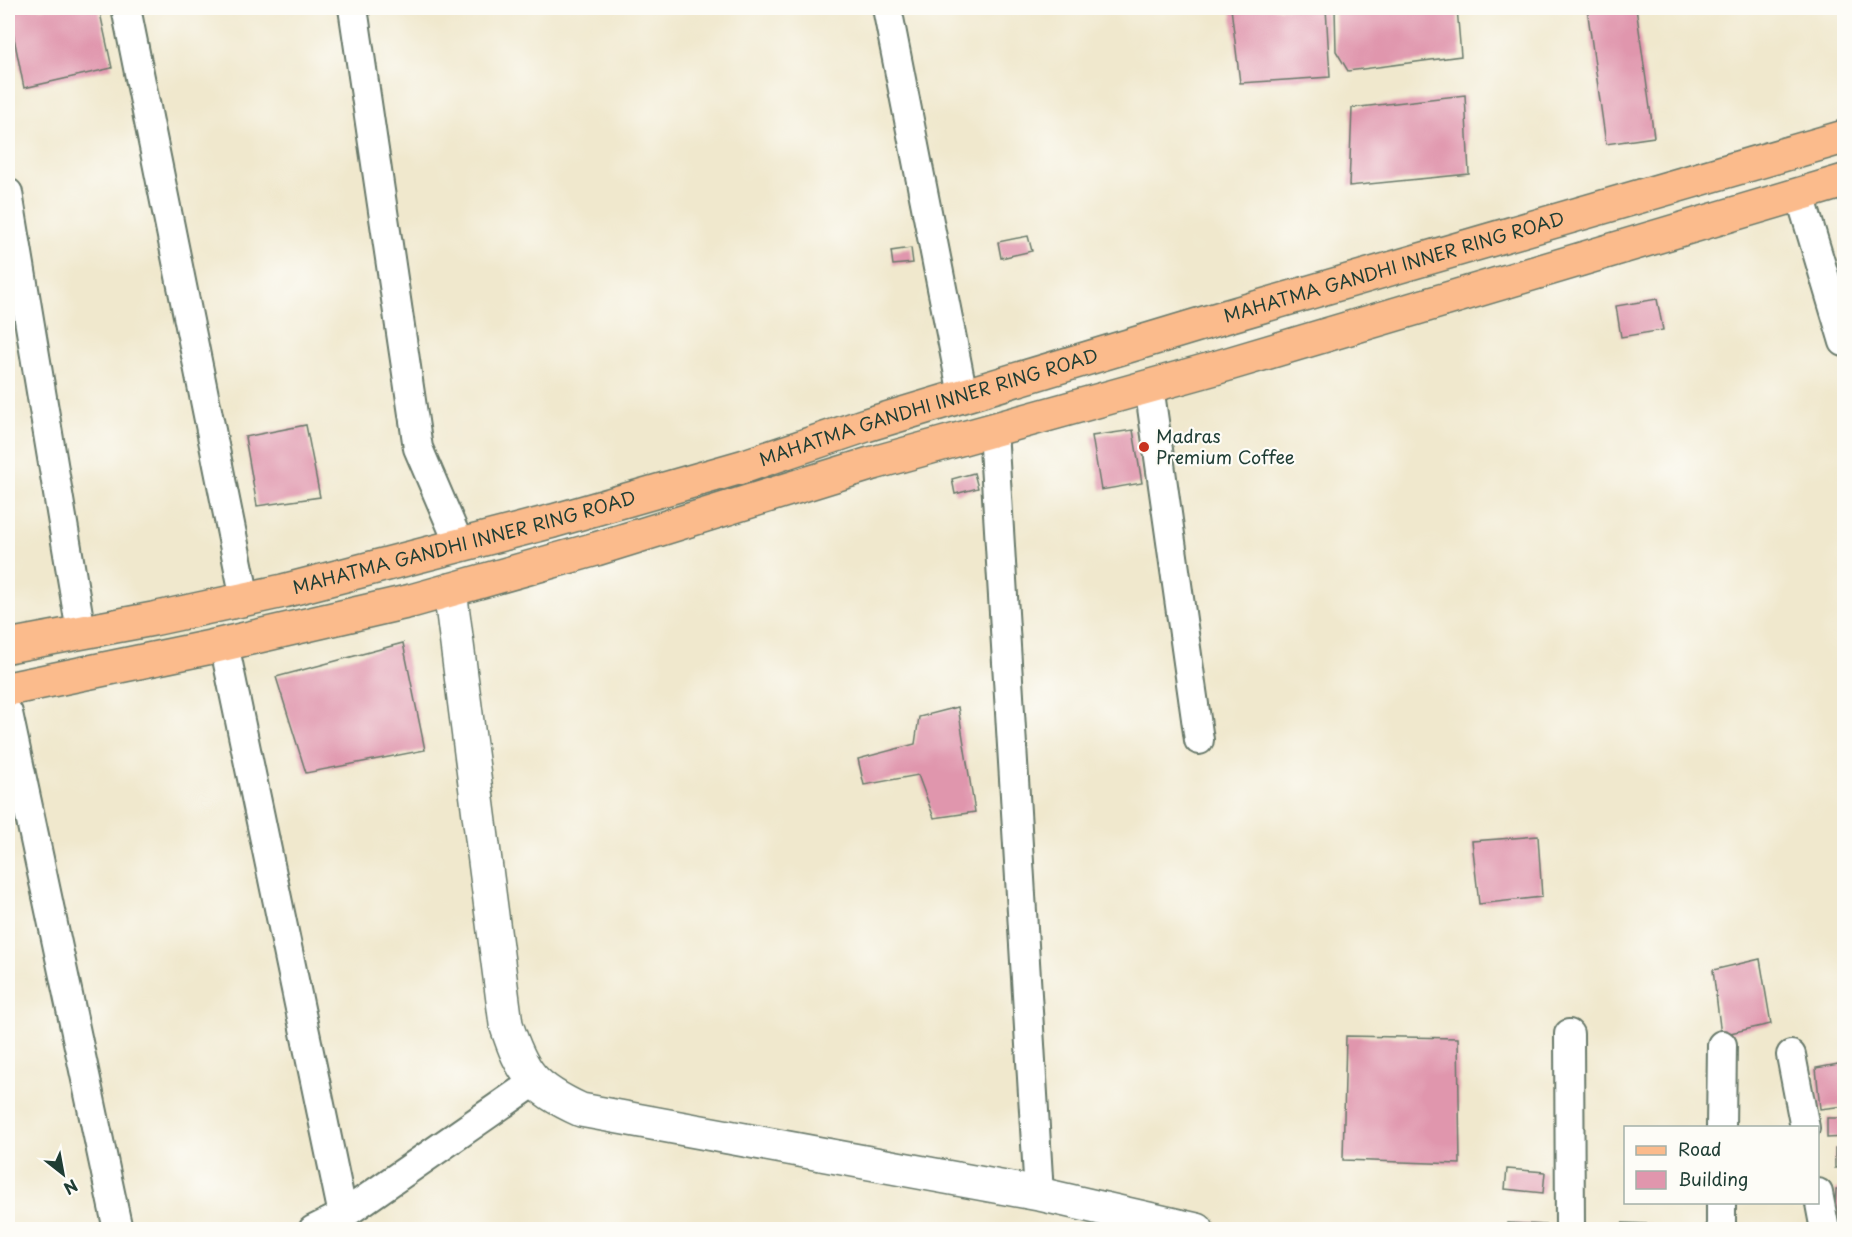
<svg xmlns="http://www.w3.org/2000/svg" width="1852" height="1237" font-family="'Playpen Sans',sans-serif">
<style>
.building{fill:#e096ad}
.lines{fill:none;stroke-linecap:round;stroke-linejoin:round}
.minor-casing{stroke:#68796a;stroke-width:32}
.tertiary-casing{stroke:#68796a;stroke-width:36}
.primary-casing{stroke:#68796a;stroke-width:36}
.minor{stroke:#fff;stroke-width:28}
.tertiary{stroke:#fff;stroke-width:33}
.primary{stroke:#fbbb8c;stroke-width:33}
.poi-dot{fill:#c8321e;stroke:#fdfcf7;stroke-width:2}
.labels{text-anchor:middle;stroke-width:4.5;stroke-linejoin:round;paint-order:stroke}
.street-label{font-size:18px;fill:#1f3d34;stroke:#fdfcf7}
.poi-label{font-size:18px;fill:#1f3d34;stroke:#fdfcf7;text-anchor:start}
</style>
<rect width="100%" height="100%" fill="#fdfcf7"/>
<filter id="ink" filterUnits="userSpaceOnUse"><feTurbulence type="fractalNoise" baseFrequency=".0167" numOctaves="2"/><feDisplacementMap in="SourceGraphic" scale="12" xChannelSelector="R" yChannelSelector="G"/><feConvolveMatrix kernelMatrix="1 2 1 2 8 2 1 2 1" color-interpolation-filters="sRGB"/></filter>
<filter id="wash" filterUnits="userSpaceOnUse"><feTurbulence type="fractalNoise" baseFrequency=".008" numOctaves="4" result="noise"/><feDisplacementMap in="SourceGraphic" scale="24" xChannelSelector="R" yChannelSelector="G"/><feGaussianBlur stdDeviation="1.35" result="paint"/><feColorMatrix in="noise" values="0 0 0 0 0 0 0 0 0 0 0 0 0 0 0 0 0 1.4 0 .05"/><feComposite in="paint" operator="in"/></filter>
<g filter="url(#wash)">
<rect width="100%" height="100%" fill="#f0e8cd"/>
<g id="blocks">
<g class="building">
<path d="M8 8H99L112 68 24 88Z"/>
<path d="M1231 8H1326L1330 77 1240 83Z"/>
<path d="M1335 8H1457L1461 56 1348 71 1336 51Z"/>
<path d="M1587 8H1636L1654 137 1606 144Z"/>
<path d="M1465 95 1469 174 1349 186 1352 108Z"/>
<path d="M1028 236 1032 251 1001 258 998 242Z"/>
<path d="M911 248 913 263 893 265 891 251Z"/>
<path d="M1657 299 1663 330 1621 337 1616 306Z"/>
<path d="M306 425 320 497 257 506 245 437Z"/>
<path d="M1133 430 1142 483 1101 490 1092 436Z"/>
<path d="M974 473 978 488 955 494 952 479Z"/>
<path d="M403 643 425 750 306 773 276 677Z"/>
<path d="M958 707 975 812 934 818 918 775 864 785 858 759 915 744 919 717Z"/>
<path d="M1538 836 1542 897 1479 904 1472 841Z"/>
<path d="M1760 959 1771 1024 1721 1035 1713 970Z"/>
<path d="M1346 1036 1458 1038 1460 1164 1343 1160Z"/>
<path d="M1844 1063V1106L1820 1109 1816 1068Z"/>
<path d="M1827 1118H1844V1137L1827 1138Z"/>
<path d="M1835 1148 1844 1149V1168H1835Z"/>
<path d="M1507 1169 1545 1172 1543 1193 1505 1189Z"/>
<path d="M1836 1189H1844V1230H1834Z"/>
<path d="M1507 1223 1546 1225V1230H1507Z"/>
<path d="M1622 1223 1650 1224V1230H1622Z"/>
</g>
</g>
</g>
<g filter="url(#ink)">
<use href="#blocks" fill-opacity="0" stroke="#68796a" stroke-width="1.5"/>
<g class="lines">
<defs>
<g id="minor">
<path d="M126 8 245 599"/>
<path d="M353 8 418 448 460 546"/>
<path d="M887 8 963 395"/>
<path d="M8 193 81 632"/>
<path d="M1800 195 1844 342"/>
<path d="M1149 386 1199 740"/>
<path d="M993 430 1039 1194"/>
<path d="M224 644 343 1215"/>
<path d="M8 713 118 1230"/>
<path d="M1569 1034 1570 1230"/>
<path d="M1791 1055 1805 1128"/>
<path d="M1721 1128 1722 1045"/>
<path d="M1818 1193 1825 1230"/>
<path d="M313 1230 343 1215 534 1082"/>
<path d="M1721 1230V1202"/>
</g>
<path id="tertiary" d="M450 590 506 1024C522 1073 533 1088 581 1110L1039 1194 1197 1230"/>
<g id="primary">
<path id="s1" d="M8 646 153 619 283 591 553 521 745 466 866 425 1221 318 1844 137"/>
<path d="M8 689 211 647 411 601 596 549 870 464 1215 368 1844 181"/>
</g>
</defs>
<use href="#minor" class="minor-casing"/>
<use href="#tertiary" class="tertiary-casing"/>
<use href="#primary" class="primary-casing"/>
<use href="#minor" class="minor"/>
<use href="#tertiary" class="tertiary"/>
<use href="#primary" class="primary"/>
</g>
</g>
<circle class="poi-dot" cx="1144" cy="447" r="6"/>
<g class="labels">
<g class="street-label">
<text dy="6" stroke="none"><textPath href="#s1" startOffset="1438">MAHATMA GANDHI INNER RING ROAD</textPath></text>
<text dy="6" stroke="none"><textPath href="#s1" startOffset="952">MAHATMA GANDHI INNER RING ROAD</textPath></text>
<text dy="6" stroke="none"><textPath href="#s1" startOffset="468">MAHATMA GANDHI INNER RING ROAD</textPath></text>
</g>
<g class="poi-label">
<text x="1156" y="443">Madras<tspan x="1156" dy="21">Premium Coffee</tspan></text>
</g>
</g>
<rect width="1852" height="1237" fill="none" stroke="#fdfcf7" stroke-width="30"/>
<rect x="1624" y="1126" width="195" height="78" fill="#fdfcf7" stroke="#a4b0a9" stroke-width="1.5"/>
<rect x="1636" y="1146" width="30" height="9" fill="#fbbb8c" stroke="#a4b0a9" stroke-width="1.5"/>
<text x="1678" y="1156" font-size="18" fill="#1f3d34">Road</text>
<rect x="1636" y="1171" width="30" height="18" fill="#e096ad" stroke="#a4b0a9" stroke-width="1.5"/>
<text x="1678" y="1186" font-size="18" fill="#1f3d34">Building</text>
<g transform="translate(63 1174) rotate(149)" stroke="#fdfcf7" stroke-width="4.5" paint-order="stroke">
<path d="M0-4.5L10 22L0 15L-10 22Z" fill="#1f3d34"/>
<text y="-9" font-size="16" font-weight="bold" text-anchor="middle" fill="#1f3d34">N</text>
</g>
</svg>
